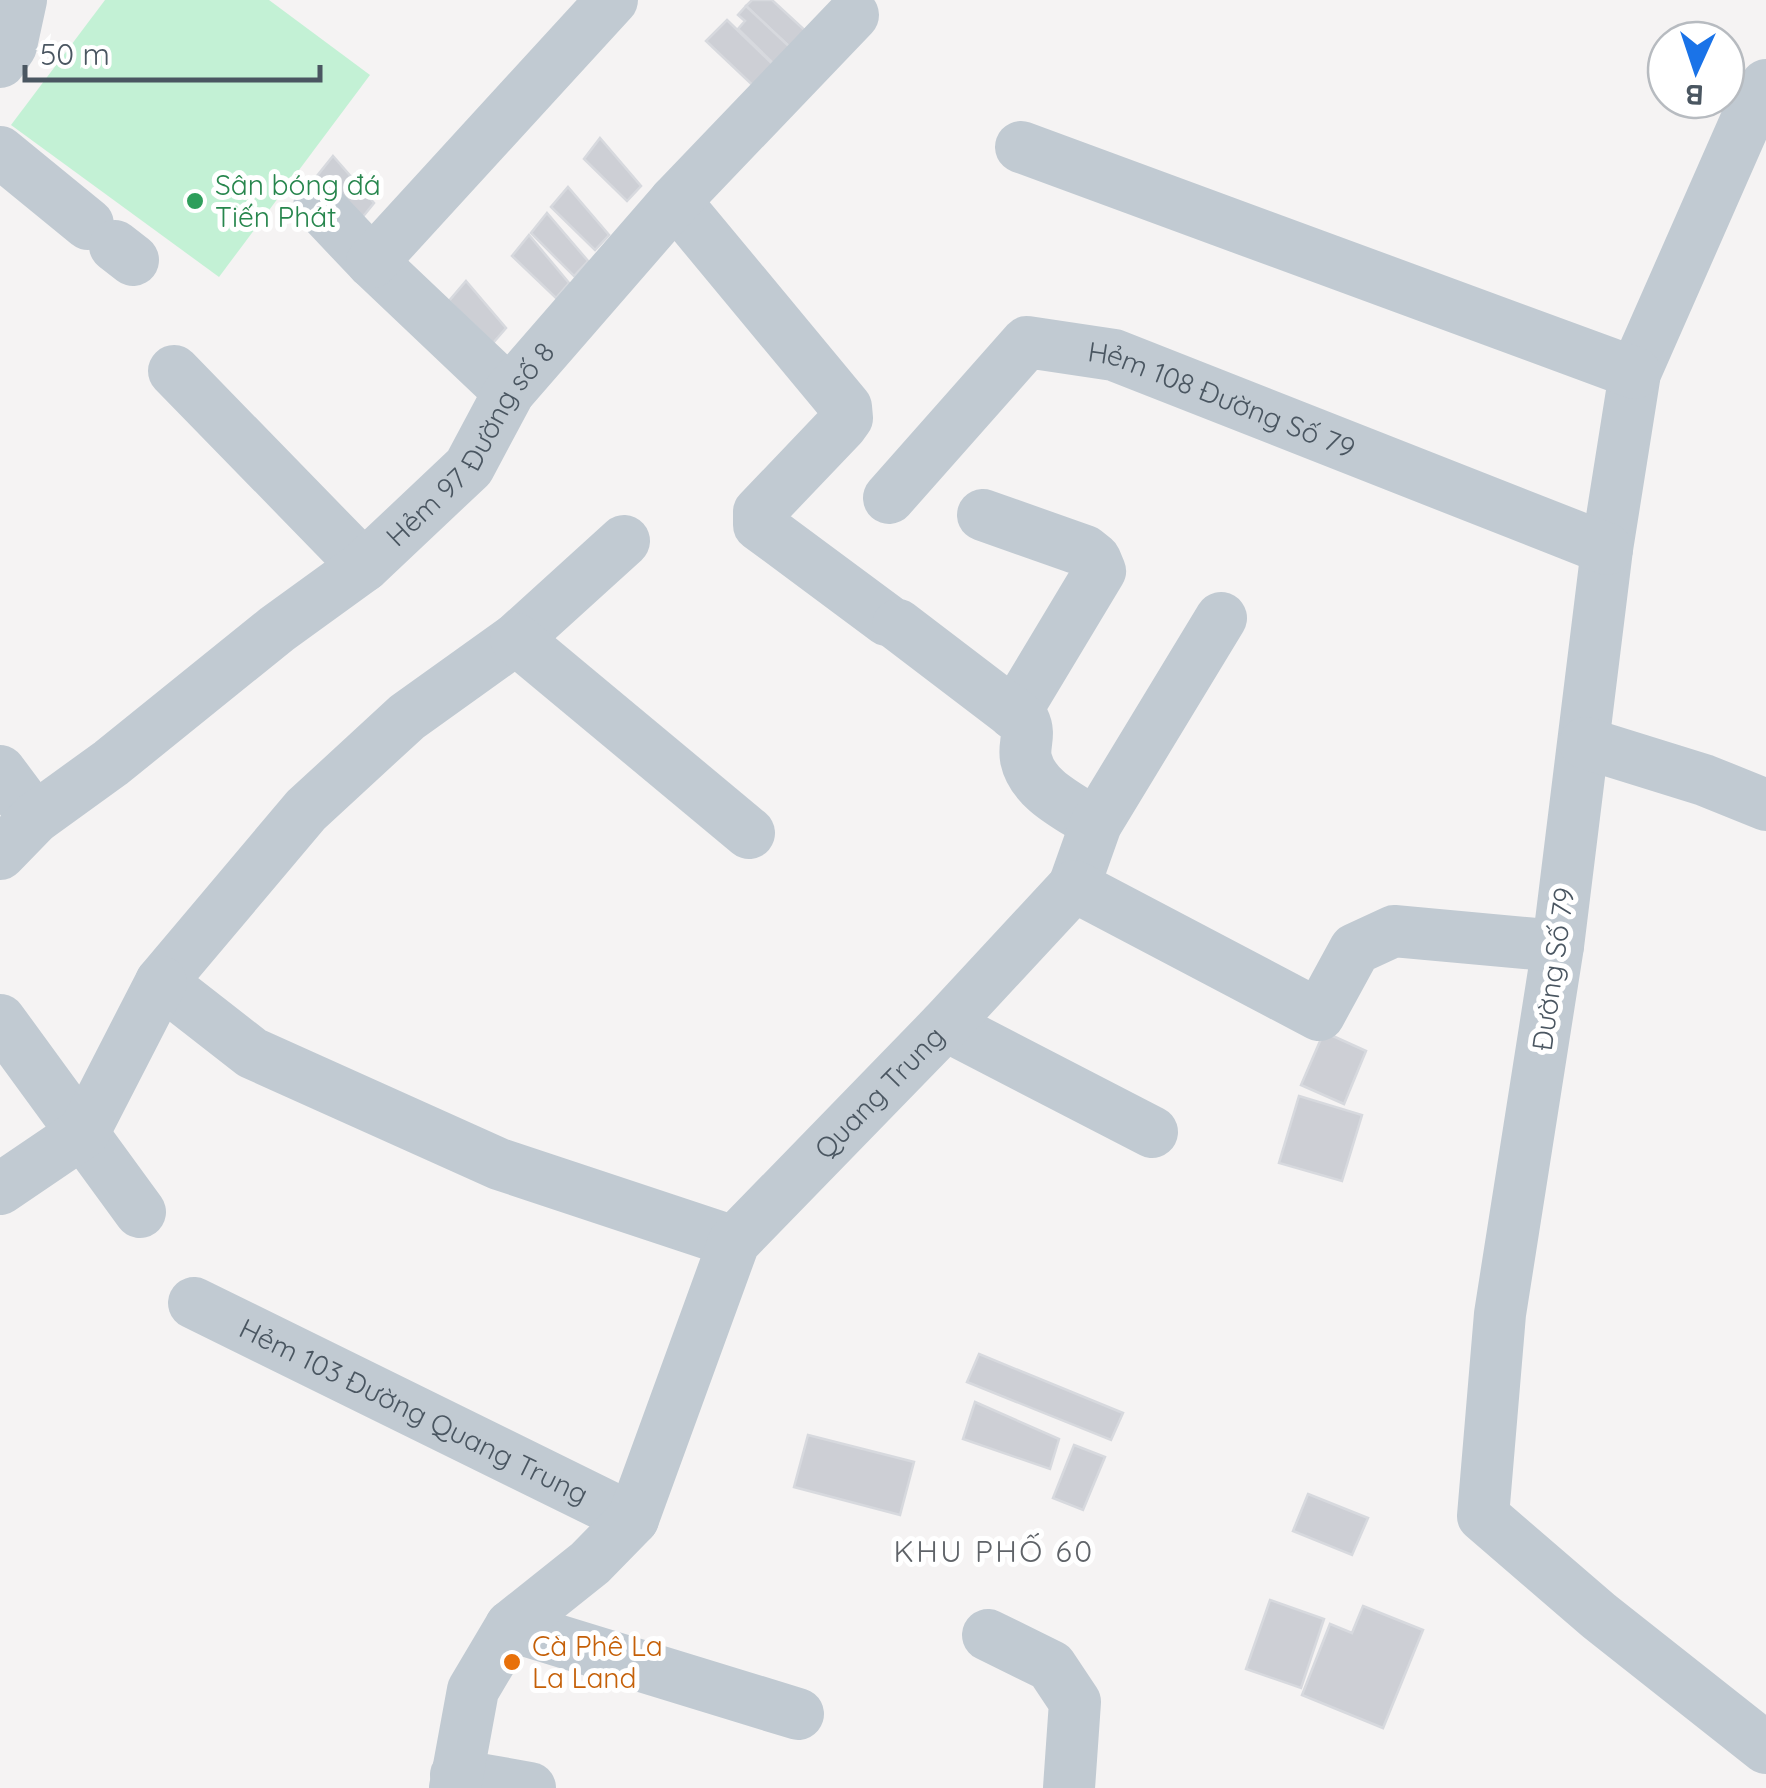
<svg xmlns="http://www.w3.org/2000/svg" width="1766" height="1788" font-family="Quicksand,sans-serif">
<style>
.green{fill:#c3f1d5}
.building{fill:#cdcfd5;stroke:#d7d9de;stroke-width:2.5}
.lines{fill:none;stroke-linecap:round;stroke-linejoin:round}
.minor{stroke:#c1cad2;stroke-width:52}
.leisure-dot{fill:#2e9e5b;stroke:#fff;stroke-width:4}
.food-dot{fill:#e8710a;stroke:#fff;stroke-width:4}
.labels{text-anchor:middle;stroke-width:10;stroke-linejoin:round;paint-order:stroke}
.leisure-label{font-size:28px;fill:#27864d;stroke:#fff;text-anchor:start}
.street-label{font-size:28px;fill:#4a5661;stroke:#fff}
.food-label{font-size:28px;fill:#c56008;stroke:#fff;text-anchor:start}
.neighbourhood-label{font-size:30px;letter-spacing:2.5px;fill:#5f6368;stroke:#fff}
</style>
<rect width="100%" height="100%" fill="#f5f3f3"/>
<path class="green" d="M105 0H269L370 75 219 277 11 125Z"/>
<g class="building">
<path d="M752 0H772L810 35 794 51 746 6Z"/>
<path d="M746 6 794 51 778 68 738 29 745 21 738 15Z"/>
<path d="M727 20 783 74 763 95 706 41Z"/>
<path d="M600 138 641 186 627 201 584 159Z"/>
<path d="M333 156 374 203 361 219 317 176Z"/>
<path d="M568 187 609 235 595 250 551 207Z"/>
<path d="M547 213 588 261 574 276 531 233Z"/>
<path d="M529 235 569 283 556 298 512 256Z"/>
<path d="M466 281 506 328 493 343 449 301Z"/>
<path d="M1324 1032 1366 1051 1344 1104 1301 1085Z"/>
<path d="M1299 1096 1362 1115 1342 1181 1279 1163Z"/>
<path d="M979 1354 1123 1413 1111 1440 967 1382Z"/>
<path d="M975 1402 1059 1439 1050 1469 963 1439Z"/>
<path d="M808 1435 914 1462 900 1515 794 1487Z"/>
<path d="M1074 1445 1105 1457 1083 1510 1053 1498Z"/>
<path d="M1308 1494 1368 1518 1352 1555 1293 1531Z"/>
<path d="M1270 1600 1324 1619 1301 1688 1246 1669Z"/>
<path d="M1363 1606 1423 1630 1383 1728 1302 1695 1330 1624 1352 1633Z"/>
</g>
<g class="lines">
<g class="minor">
<path d="M0 62 11 46 21 0"/>
<path d="M1766 85 1745 123 1635 373 1607 549 1558 946 1500 1314 1483 1516 1599 1616 1766 1748"/>
<path d="M1021 147 1635 373"/>
<path d="M0 152 88 224"/>
<path d="M675 201 846 407 847 418 842 425 759 512V525L887 620"/>
<path d="M319 206 372 262 509 392"/>
<path d="M115 246 133 260"/>
<path d="M372 262 612 0"/>
<path d="M174 371 364 566"/>
<path id="s1" d="M889 498 1027 342 1114 355 1607 549"/>
<path d="M983 515 1085 551 1095 559 1100 571 1014 714"/>
<path d="M624 541 516 639 407 717 306 810 161 982 252 1053 499 1164 734 1242"/>
<path d="M898 625 1024 721C1031 735 1023 745 1026 759 1033 791 1071 807 1096 824"/>
<path d="M516 639 749 833"/>
<path d="M1585 743 1704 780 1766 805"/>
<path d="M0 771 35 818"/>
<path id="s2" d="M0 854 35 818 111 763 277 629 364 566 469 467 509 392 675 201 853 15"/>
<path d="M1074 886 1096 824 1221 618"/>
<path d="M0 1020 140 1212"/>
<path d="M945 1025 1152 1132"/>
<path d="M0 1189 84 1132 161 982"/>
<path id="s3" d="M194 1303 633 1519"/>
<path d="M511 1626 798 1714"/>
<path d="M988 1635 1051 1666 1075 1702 1069 1788"/>
<path d="M456 1775 530 1788"/>
<path id="s4" d="M455 1788 473 1690 511 1626 590 1563 633 1519 734 1242 945 1025 1074 886 1319 1015 1355 949 1394 931 1558 946"/>
</g>
</g>
<circle class="leisure-dot" cx="195" cy="201" r="10"/>
<circle class="food-dot" cx="512" cy="1662" r="10"/>
<g class="labels">
<g class="leisure-label">
<text x="215" y="195">Sân bóng đá<tspan x="215" dy="32">Tiến Phát</tspan></text>
</g>
<g class="street-label">
<text dy="10" stroke="none"><textPath href="#s1" startOffset="412">Hẻm 108 Đường Số 79</textPath></text>
<text dy="10" stroke="none"><textPath href="#s2" startOffset="628">Hẻm 97 Đường số 8</textPath></text>
<text transform="translate(1553 969) rotate(-82)" y="10">Đường Số 79</text>
<text dy="10" stroke="none"><textPath href="#s4" startOffset="840">Quang Trung</textPath></text>
<text dy="10" stroke="none"><textPath href="#s3" startOffset="245">Hẻm 103 Đường Quang Trung</textPath></text>
</g>
<g class="food-label">
<text x="532" y="1656">Cà Phê La<tspan x="532" dy="32">La Land</tspan></text>
</g>
<g class="neighbourhood-label">
<text x="994" y="1562">KHU PHỐ 60</text>
</g>
</g>
<g transform="translate(1696 70) rotate(183)"><circle r="48" fill="#ffffff" stroke="#b7bbc0" stroke-width="2.5"/>
<path d="M0-8L18 38L0 25L-18 38Z" fill="#1a73e8"/>
<text y="-15" font-size="28" font-weight="bold" text-anchor="middle" fill="#4a5661">B</text>
</g>
<path d="M25 65v15h295v-15" fill="none" stroke="#4a5661" stroke-width="5"/>
<text x="40" y="65" font-size="30" fill="#4a5661" stroke="#ffffff" stroke-width="8" paint-order="stroke">50 m</text>
</svg>
